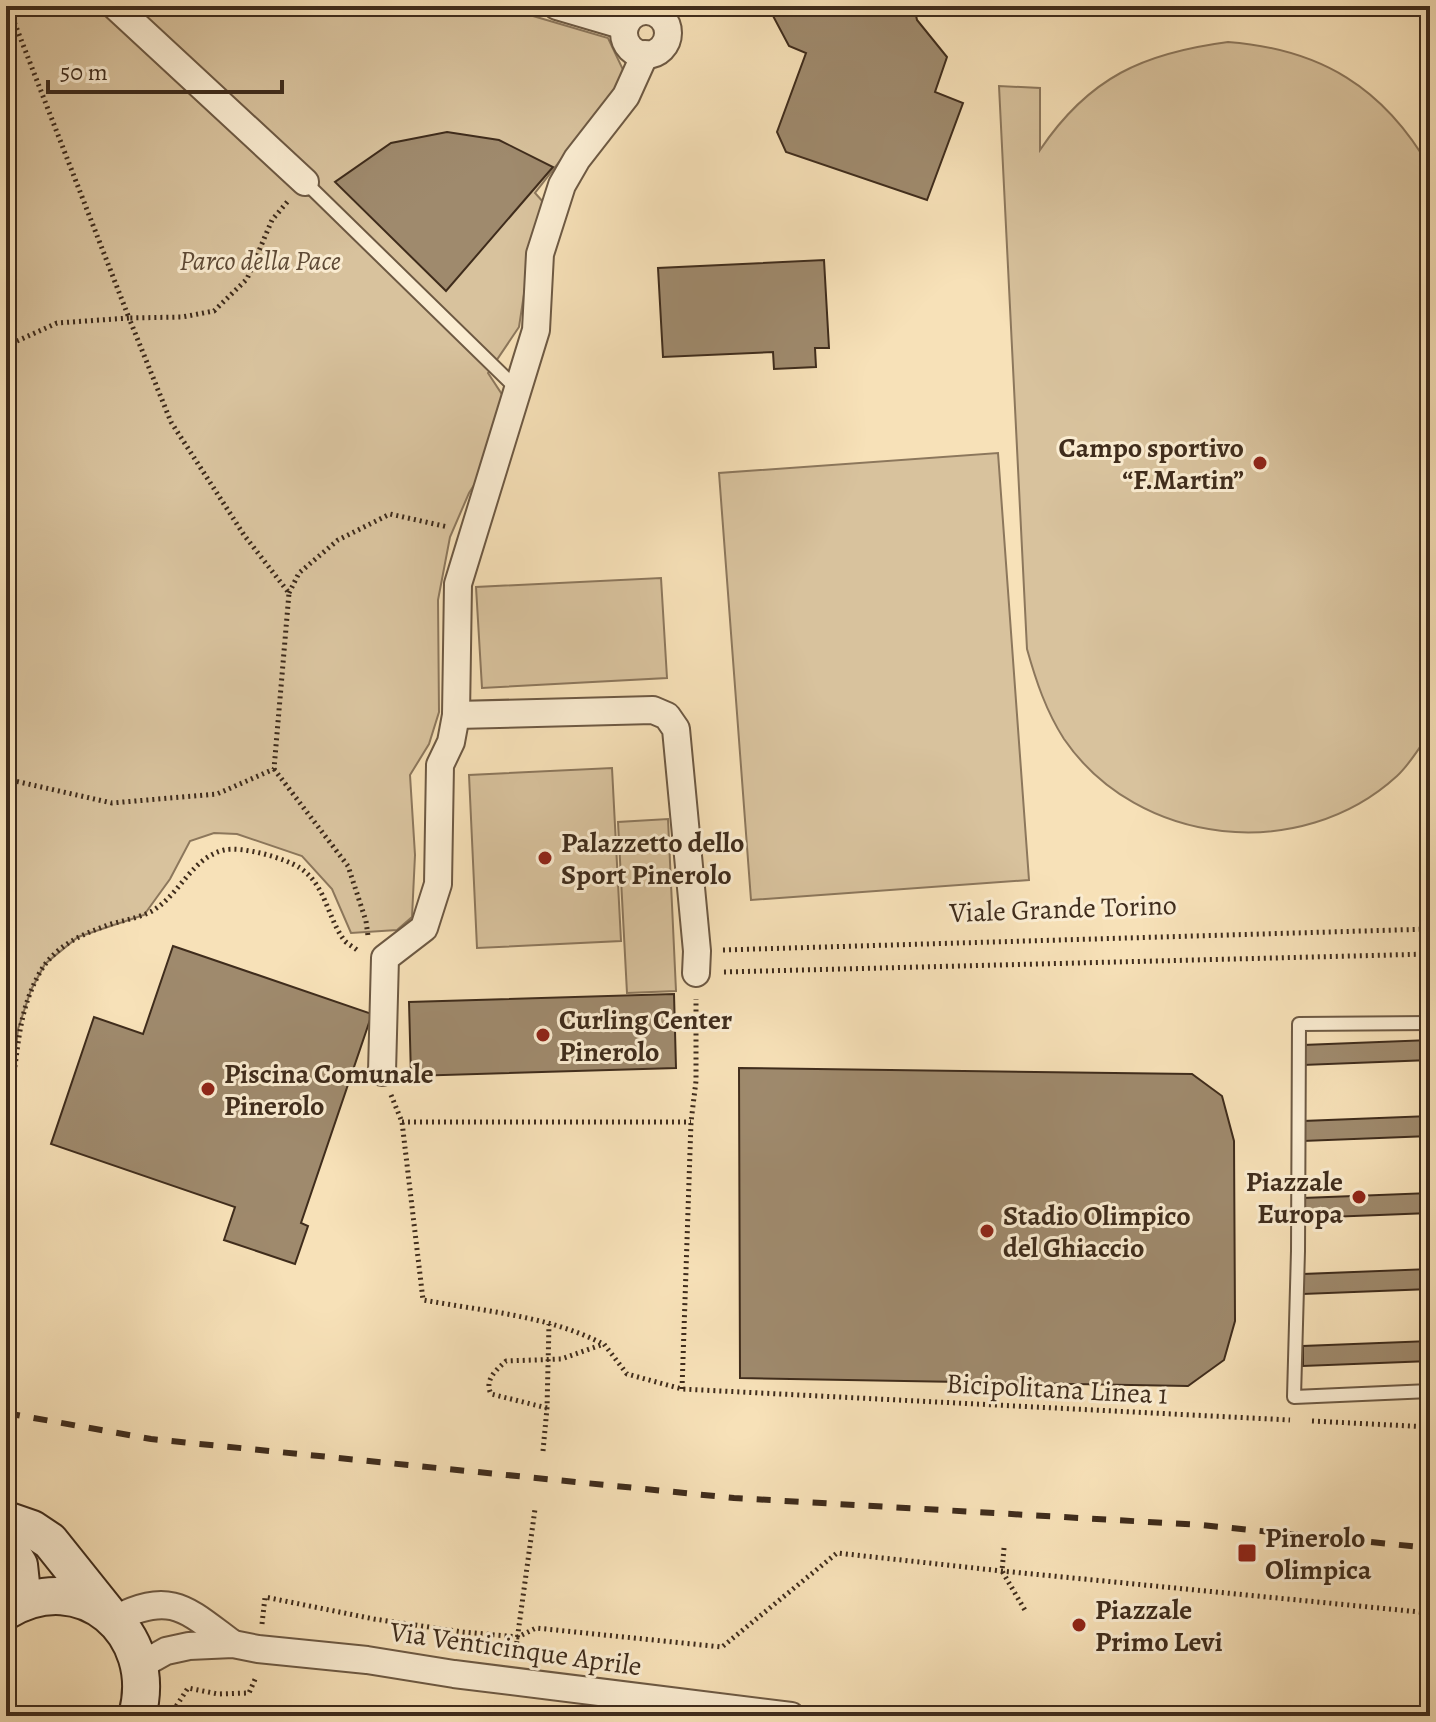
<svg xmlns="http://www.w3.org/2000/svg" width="1436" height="1722" font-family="Alegreya,serif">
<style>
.green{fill:#d8c29d;stroke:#8c775c;stroke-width:2}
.building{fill:#9f8a6d;stroke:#3f2c1c;stroke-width:2}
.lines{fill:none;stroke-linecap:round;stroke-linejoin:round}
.lane-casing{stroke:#6d5943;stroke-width:16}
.street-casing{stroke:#6d5943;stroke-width:30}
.secondary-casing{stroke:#3f2c1c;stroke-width:40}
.path{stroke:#3f2c1c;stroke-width:5;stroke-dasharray:2 4;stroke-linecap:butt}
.lane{stroke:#faecd1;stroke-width:12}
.street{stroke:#faecd1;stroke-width:26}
.secondary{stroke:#faecd1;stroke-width:36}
.rail{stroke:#3f2c1c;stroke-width:6;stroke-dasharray:14 14;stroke-linecap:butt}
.poi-dot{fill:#8f2418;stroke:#faecd1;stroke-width:3}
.labels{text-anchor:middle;stroke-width:6;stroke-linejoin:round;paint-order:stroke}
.park-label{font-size:28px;font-style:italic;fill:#5e4a36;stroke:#faecd1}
.poi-label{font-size:28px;font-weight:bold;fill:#3f2c1c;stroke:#faecd1;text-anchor:start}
.street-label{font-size:28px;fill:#3f2c1c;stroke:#faecd1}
</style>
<rect width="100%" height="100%" fill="#f7e1b8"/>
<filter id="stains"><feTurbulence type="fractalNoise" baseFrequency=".0025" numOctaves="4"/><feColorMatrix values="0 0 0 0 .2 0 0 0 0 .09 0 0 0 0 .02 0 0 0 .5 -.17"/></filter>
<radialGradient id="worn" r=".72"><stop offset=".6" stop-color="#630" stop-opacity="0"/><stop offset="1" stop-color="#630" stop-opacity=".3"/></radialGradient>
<g class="green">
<path d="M6 6H499L608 38 626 76 535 193 544 203V211L526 255V281L519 327 488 373 505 399 485 468 469 493 450 537 438 600 439 712 429 744 410 775 415 855 412 917 397 930 351 933 332 889 302 856 237 834 214 833 190 841 170 879 144 915 78 937 45 964 31 990 18 1029 13 1078 6 1096Z"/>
<path d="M1228 42C1321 49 1384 88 1430 168V732C1420 747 1410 764 1397 776 1301 864 1138 847 1064 739 1046 711 1036 681 1027 649L999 86 1040 88V150C1089 77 1144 53 1228 42Z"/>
<path d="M998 453 1029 880 751 900 719 473Z"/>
<path d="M661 578 667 678 482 688 476 587Z"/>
<path d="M612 768 621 941 477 948 469 775Z"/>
<path d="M668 819 676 991 627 993 618 822Z"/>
</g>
<g class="building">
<path d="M776 6H914L917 20 947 57 935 92 963 103 927 200 786 152 777 132 806 53 789 46 772 14Z"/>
<path d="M447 132 499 140 553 167 446 291 335 182 391 143Z"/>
<path d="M824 260 829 348H815L816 367 774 369 773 352 663 357 658 268Z"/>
<path d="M173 946 372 1014 301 1223 308 1226 295 1264 224 1240 235 1207 51 1144 94 1017 143 1034Z"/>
<path d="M674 994 676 1068 411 1076 409 1002Z"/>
<path d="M1430 1040V1060L1303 1065V1045Z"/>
<path d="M739 1068 1192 1074 1222 1096 1234 1141 1235 1321 1224 1360 1188 1386 740 1378Z"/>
<path d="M1430 1116V1136L1303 1141V1121Z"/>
<path d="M1430 1193V1213L1303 1218V1198Z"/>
<path d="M1430 1269V1289L1303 1294V1274Z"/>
<path d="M1430 1341V1361L1303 1366V1346Z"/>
</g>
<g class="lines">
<defs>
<g id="lane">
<path d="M305 182 518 390"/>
<path d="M1430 1023 1299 1024 1298 1251 1294 1397 1430 1391"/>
</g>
<g id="street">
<path d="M115 6 305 182"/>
<path d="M557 6 625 26"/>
<circle cx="646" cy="33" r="22"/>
<path d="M456 715 653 710 667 716 676 729 697 951 696 973"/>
<path d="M382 1072 385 958 424 928 438 884 440 765 451 742 456 715 458 584 536 330 540 254 562 185 577 159 626 96 645 54"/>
<path d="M115 1619C172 1590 187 1610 233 1644"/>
<path d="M141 1665 166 1651 189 1646 233 1644 258 1649 367 1660 454 1674 791 1716"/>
</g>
<g id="secondary">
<path d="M6 1520 32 1529 50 1541 106 1611"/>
<path d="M6 1544 19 1565 23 1602"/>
<path d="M6 1611C81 1565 160 1632 137 1716"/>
</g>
</defs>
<use href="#lane" class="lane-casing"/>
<use href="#street" class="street-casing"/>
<use href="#secondary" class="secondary-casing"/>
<g class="path">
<path d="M8 6 129 318 182 317 214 311 247 279 272 220 288 201"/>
<path d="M6 346 57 323 129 318 171 422 244 535 289 593 274 769 217 794 112 803 6 779"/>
<path d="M289 593 299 573 338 540 390 514 448 527"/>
<path d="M274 769 348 866 366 921 368 936"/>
<path d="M723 950 1430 929"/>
<path d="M724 972 1430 954"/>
<path d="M391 1095 402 1122 423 1300C483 1311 550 1316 603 1344"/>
<path d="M6 1108C21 1060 13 1022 39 974 54 946 82 934 111 924 125 920 139 918 152 911 180 895 191 858 224 850 242 846 285 858 300 868 326 885 327 917 344 940 347 944 354 947 358 951"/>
<path d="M402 1122H691"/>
<path d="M682 1389 691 1122 696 1081V999"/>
<path d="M547 1408 491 1394C484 1380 496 1370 506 1361L561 1359 604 1344 627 1374 682 1389 1290 1420"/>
<path d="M1312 1421 1430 1427"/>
<path d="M543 1451 547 1408 549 1324"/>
<path d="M1004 1548 1002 1571 1026 1612"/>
<path d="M262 1624 265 1597 374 1619 463 1632 518 1637 536 1628 722 1647 837 1553 1002 1571 1430 1613"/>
<path d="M515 1655 535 1509"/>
<path d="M173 1711 188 1688 218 1694 249 1693 256 1677"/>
</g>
<use href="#lane" class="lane"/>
<use href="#street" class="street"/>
<use href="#secondary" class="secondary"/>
<path class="rail" d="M6 1413 151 1439 734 1498 1201 1525 1430 1548"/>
</g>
<g class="poi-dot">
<circle cx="1260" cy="463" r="8"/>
<circle cx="545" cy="858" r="8"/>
<circle cx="543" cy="1035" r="8"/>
<circle cx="208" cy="1089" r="8"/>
<circle cx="1359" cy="1197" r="8"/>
<circle cx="987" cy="1231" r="8"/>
<rect x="1237" y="1543" width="20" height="20" rx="4"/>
<circle cx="1079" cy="1625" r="8"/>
</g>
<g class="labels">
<g class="park-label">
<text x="260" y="270">Parco della Pace</text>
</g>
<g class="poi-label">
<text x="1244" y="457" text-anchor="end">Campo sportivo<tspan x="1244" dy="32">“F.Martin”</tspan></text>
<text x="561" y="852">Palazzetto dello<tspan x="561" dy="32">Sport Pinerolo</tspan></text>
<text x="559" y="1029">Curling Center<tspan x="559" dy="32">Pinerolo</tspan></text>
<text x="224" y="1083">Piscina Comunale<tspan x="224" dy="32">Pinerolo</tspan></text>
<text x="1343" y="1191" text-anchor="end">Piazzale<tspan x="1343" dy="32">Europa</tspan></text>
<text x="1003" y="1225">Stadio Olimpico<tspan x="1003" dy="32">del Ghiaccio</tspan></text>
<text x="1265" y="1547">Pinerolo<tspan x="1265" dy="32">Olimpica</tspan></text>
<text x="1095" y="1619">Piazzale<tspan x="1095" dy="32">Primo Levi</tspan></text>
</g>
<g class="street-label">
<text transform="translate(1063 908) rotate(-2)" y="10">Viale Grande Torino</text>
<text transform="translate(1057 1388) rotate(3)" y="10">Bicipolitana Linea 1</text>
<text transform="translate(516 1648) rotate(8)" y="10">Via Venticinque Aprile</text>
</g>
</g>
<rect width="1436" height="1722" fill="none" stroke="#f7e1b8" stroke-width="32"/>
<rect x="8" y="8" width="1420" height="1706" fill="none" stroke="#3f2c1c" stroke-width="4"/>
<rect x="16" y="16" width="1404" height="1690" fill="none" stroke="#3f2c1c" stroke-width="2"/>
<path d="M48 80v12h234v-12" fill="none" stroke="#3f2c1c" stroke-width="4"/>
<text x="60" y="80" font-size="24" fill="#3f2c1c" stroke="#faecd1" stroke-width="6" paint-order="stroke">50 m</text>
<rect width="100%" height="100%" filter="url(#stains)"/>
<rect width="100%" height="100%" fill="url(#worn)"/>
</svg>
